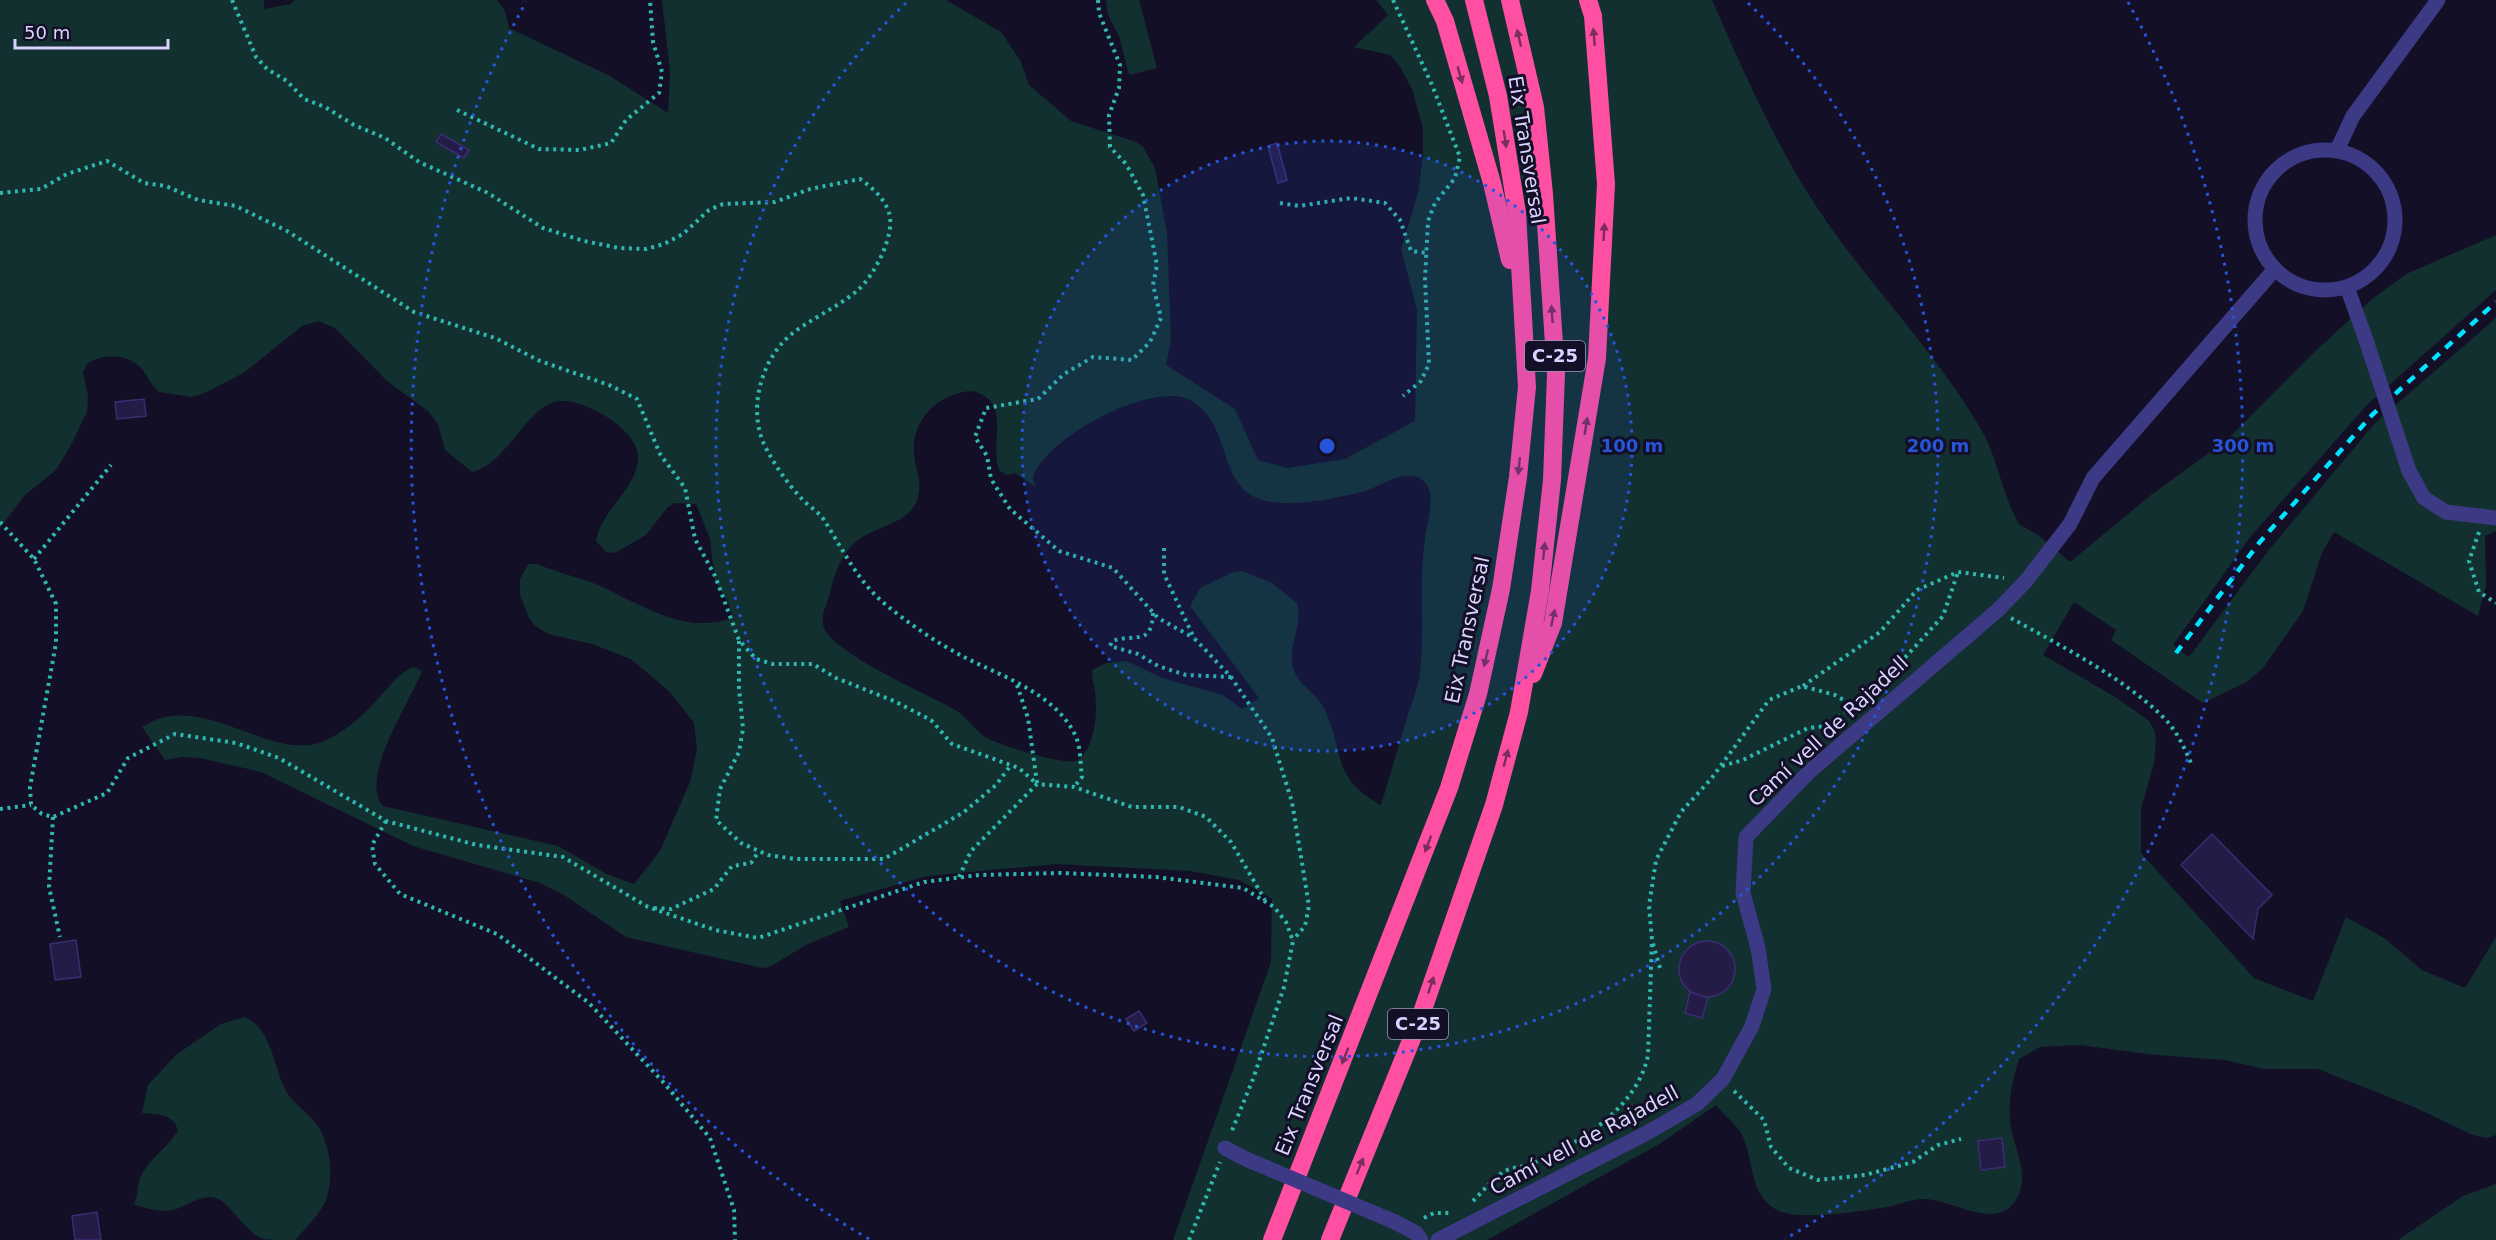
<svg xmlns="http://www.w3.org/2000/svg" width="2496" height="1240" font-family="'DejaVu Sans',sans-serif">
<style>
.green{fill:#12302f;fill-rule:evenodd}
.building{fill:#241b47;stroke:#3b2d73;stroke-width:1.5}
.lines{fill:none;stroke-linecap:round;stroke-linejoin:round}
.path{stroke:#2fb8b0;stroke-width:4;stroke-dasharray:3 4.5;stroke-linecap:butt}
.minor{stroke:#3d3a85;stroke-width:15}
.motorway{stroke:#ff4fa3;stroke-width:18}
.rail{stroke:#00e5ff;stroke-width:4.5;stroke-dasharray:9 8;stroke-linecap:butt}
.minor-bridge{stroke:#3d3a85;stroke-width:15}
.oneway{fill:#7d2c5e}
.ring{fill:none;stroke:#2655da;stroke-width:3;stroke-dasharray:3 6}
.labels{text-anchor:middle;stroke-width:6;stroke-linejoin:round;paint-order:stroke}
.shield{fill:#130f26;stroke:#9e99be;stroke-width:1.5}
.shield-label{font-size:18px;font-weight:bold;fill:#d9d4ff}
.street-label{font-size:20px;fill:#d9d4ff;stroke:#130f26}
.centre{fill:#2655da;stroke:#130f26;stroke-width:3}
.ring-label{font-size:18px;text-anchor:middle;font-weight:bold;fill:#2655da;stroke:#130f26;stroke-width:6;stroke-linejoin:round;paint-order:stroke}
</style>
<rect width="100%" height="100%" fill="#130f26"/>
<g class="green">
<path d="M0 0H264V9L291 4 294 0H497L505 11 509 28 610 76 668 113 670 72 662 0H946L1001 32 1020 60 1029 85 1071 121 1136 142 1143 147 1155 168 1167 233 1171 340 1166 365 1235 409 1258 460 1287 468 1345 459 1415 421 1417 310 1401 249 1418 193 1423 156V128L1412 89 1399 65 1390 55 1354 47 1388 15 1376 0H1712C1740 63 1768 128 1804 187 1856 273 1930 342 1981 429 1998 458 2002 496 2020 525L2038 535 2070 562 2151 495 2227 440 2309 357 2372 299 2406 274 2496 235V290L2368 404 2251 536 2173 645 2189 657 2268 551 2376 422 2496 318V531L2485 536 2486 585 2478 616 2334 532 2322 553 2303 611 2263 668 2245 683 2203 703 2111 640 2116 630 2074 602 2043 655 2117 698 2148 720 2154 729 2156 741 2154 763 2141 809V853L2254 978 2313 1001 2346 917 2384 938 2422 970 2465 988 2496 937V1135L2486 1138 2473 1135 2414 1107 2318 1069H2264L2225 1060 2156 1055 2079 1045 2040 1047 2019 1059C2013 1080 2008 1098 2010 1121 2012 1145 2030 1171 2018 1196 1999 1235 1952 1198 1923 1199 1910 1199 1899 1205 1887 1207 1862 1211 1801 1221 1779 1211 1747 1196 1755 1156 1740 1131 1737 1126 1721 1112 1716 1105L1661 1143 1487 1240H1173L1271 962 1272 899 1239 880 1190 871 1056 864 927 876 840 901 849 927 808 944 769 967 762 968 626 937 564 895 540 883 413 846 261 772 200 758 182 757 165 760 142 727C196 691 257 751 310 745 334 742 362 717 377 700 389 687 398 673 414 667L422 671C411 700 358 779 383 806L558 846 607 874 634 884 660 851 690 782 697 750 694 723 670 692 631 659 592 644 548 634 534 625 529 618 520 595V579L528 564H537C560 574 585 578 607 589 648 609 687 634 733 618L728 602 715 581 710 539 696 504 674 503 667 508 646 535 615 553 606 552 596 541C601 509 639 488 638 456 638 428 575 392 551 403 523 415 505 464 472 472L445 450 438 424 428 411 387 381 335 328 318 321 302 326 245 372 207 392 192 397 159 392C151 385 148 376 141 368 127 353 103 353 87 364L83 372 88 396 87 412 71 445 56 470 24 496 0 528ZM972 391C1013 401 989 442 999 470L1006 475 1015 473 1036 487 1033 478C1043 439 1155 378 1192 401 1240 432 1210 502 1285 503 1310 504 1341 497 1365 491 1381 486 1395 474 1412 476 1418 476 1424 480 1427 485 1435 499 1427 524 1425 538 1418 585 1426 633 1419 679 1416 692 1411 705 1407 718 1398 747 1390 776 1381 805 1331 778 1345 753 1325 710 1317 692 1294 684 1292 662 1290 641 1303 623 1297 603L1272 583 1242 571 1233 572 1200 588 1190 606 1259 698 1242 709 1223 695 1162 678 1127 661 1106 663 1092 670C1092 678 1094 685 1095 692 1098 712 1095 748 1078 760 1067 767 1005 746 991 740 977 734 970 720 957 711 929 694 827 652 823 624 821 613 828 603 830 593 833 577 841 556 853 544 873 525 913 526 919 493 921 480 915 466 914 453 911 419 940 392 972 391Z"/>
<path d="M1106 0H1139L1157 68 1129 75 1119 36 1108 15Z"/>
<path d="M245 1017C270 1027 274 1065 284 1087 291 1103 307 1111 317 1125 331 1145 335 1181 324 1204 317 1217 305 1229 295 1240 286 1240 271 1240 263 1239 243 1231 230 1201 215 1198 202 1195 191 1203 179 1208 166 1213 147 1210 134 1204 139 1195 136 1185 141 1176 150 1158 167 1148 178 1131 174 1113 158 1115 142 1113L148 1085 177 1054 221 1024Z"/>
<path d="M2496 1184V1240H2398L2463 1196Z"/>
</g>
<g class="building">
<path d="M441 134 469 150 464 158 436 142Z"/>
<path d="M1277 143 1287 180 1278 183 1268 146Z"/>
<path d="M144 399 146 416 117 419 115 402Z"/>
<path d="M2212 834 2272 895 2258 909 2253 939 2181 865Z"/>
<path d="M76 940 81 977 55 980 50 944Z"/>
<circle cx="1707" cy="969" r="28"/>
<path d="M1690 992 1708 998 1702 1018 1685 1013Z"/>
<path d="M1139 1011 1147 1023 1134 1031 1126 1019Z"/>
<path d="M2002 1138 2005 1167 1981 1170 1978 1141Z"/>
<path d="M97 1212 101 1240H75L72 1216Z"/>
</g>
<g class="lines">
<g class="path">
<path d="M232 0 256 57 267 69 287 81 304 99 325 107 354 125 385 138 419 162 488 193 543 228 584 241 619 248 646 249 664 244 683 234 709 210 723 204 775 202 810 189 860 179C872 187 885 199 889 213 896 234 874 276 858 290 839 306 815 317 794 332 760 358 746 413 767 450 776 467 788 484 801 498 808 506 818 511 824 520 842 548 858 582 885 604 908 623 937 643 964 657 1003 677 1057 694 1076 737 1081 749 1080 764 1082 777L1074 787"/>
<path d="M1098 0 1099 13 1120 65 1119 88 1109 115 1110 147 1126 164 1143 195 1157 265 1153 285 1161 318 1150 342 1132 360 1093 357 1064 374 1038 399 986 408 975 437 987 456 991 479 1010 509 1059 551 1113 568 1158 618 1194 638"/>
<path d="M1393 0 1432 85 1460 157 1455 178 1435 203 1428 221 1425 279 1429 364 1421 381 1403 396"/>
<path d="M457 110 539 149 580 150 611 143 626 120 659 93 662 72 653 42 650 0"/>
<path d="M0 193 41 189 67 174 107 161 144 183 166 186 198 200 236 206 287 231 414 312 495 338 540 361 609 385 637 399 660 454 685 488 695 539 715 576 739 640 756 659 773 664H813L836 678 894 701 931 720 952 744 1019 768 1037 784"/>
<path d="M1280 203 1299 206 1351 198 1385 203 1400 220 1411 251 1427 253"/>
<path d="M0 522 34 559 56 604V643L30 787 31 805 42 814 53 817 107 793 128 758 175 734 236 743 279 758 386 821 477 845 563 857 648 907 715 930 758 938 924 882 979 875 1061 873 1156 877 1243 888 1274 907 1286 922 1293 941 1284 987 1253 1079 1231 1133"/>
<path d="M2479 532 2469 561 2479 592 2496 603"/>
<path d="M1164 548V574L1194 638 1231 677 1272 738 1292 802 1309 906 1305 926 1293 940"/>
<path d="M34 559 111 465"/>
<path d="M1153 613C1152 647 1134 633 1112 641L1110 646 1138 654 1158 666 1186 675 1231 677"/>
<path d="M2011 618C2061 646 2122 677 2162 716 2176 729 2184 747 2191 763"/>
<path d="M739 641V688L743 729 739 752 720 789 716 820 741 843 768 855 795 859H884L964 812 996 785 1011 765"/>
<path d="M1017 685 1028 718 1037 783"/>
<path d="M1803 686 1880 632 1917 590 1958 572 2004 578"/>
<path d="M1722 766 1743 760 1808 728 1827 726 1880 685 1943 616 1958 572"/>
<path d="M0 809 31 805"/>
<path d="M53 817 49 887 60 937"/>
<path d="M386 821 372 845 375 864 400 894 497 934 589 1003 664 1083 710 1138 734 1210 735 1240"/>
<path d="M959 877 971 851 1037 784 1074 787 1132 807H1179L1206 817 1231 842 1265 900"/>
<path d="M654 908 671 909 714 889 732 866 751 863 759 851"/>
<path d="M1660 968 1652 940 1649 906 1656 860 1681 812 1711 779 1769 700 1802 686 1835 695 1859 709"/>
<path d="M1734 1091 1764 1120 1771 1147 1789 1168 1818 1180 1865 1175 1913 1162 1938 1145 1961 1139"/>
<path d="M1473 1201C1483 1191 1492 1180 1503 1172 1513 1166 1524 1168 1534 1163 1580 1143 1638 1107 1648 1055L1652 940"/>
<path d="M1424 1218 1434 1213H1452"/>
<path d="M1189 1240 1220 1162"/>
</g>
<g class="minor">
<circle cx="2325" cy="220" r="70"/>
<path d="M2337 150 2353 116 2438 0"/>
<path d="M2347 287 2366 340"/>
<path d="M2409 471 2424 498 2446 512 2496 518"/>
<path d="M1225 1148 1246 1159"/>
<path d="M1395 1222 1416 1233 1421 1240"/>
<path d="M1438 1240 1645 1134 1697 1104 1723 1079 1752 1026 1764 989 1758 948 1743 893 1746 837 1809 772 1998 610 2026 581 2070 524 2093 478 2275 269"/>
</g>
<g class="motorway">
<path d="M1435 0 1445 21 1492 183 1510 260"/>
<path d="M1533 674 1553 623 1597 358 1606 184 1593 16 1588 0"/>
<path d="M1272 1240 1449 788 1478 694 1501 589 1518 477 1527 387 1517 213 1498 96 1474 0"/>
<path d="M1330 1240 1419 1021 1494 805 1519 712 1540 591 1552 480 1556 374 1544 194 1535 107 1510 0"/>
</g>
<path class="rail" d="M2176 653 2259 543 2372 415 2496 302"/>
<g class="minor-bridge">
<path d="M2366 340 2409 471"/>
<path d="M1246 1159 1395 1222"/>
</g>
</g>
<defs><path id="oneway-solid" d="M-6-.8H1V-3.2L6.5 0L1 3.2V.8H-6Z" transform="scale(1.5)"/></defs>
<g class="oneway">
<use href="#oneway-solid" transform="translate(1594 37) rotate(-95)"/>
<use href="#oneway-solid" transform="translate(1519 38) rotate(-103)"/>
<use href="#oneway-solid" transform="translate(1460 75) rotate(74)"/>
<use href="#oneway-solid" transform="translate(1505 139) rotate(81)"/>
<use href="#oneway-solid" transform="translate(1604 232) rotate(-87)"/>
<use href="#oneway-solid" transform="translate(1552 314) rotate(-94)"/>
<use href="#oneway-solid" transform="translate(1586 426) rotate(-81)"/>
<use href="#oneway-solid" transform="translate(1519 466) rotate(96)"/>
<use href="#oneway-solid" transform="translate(1544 551) rotate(-84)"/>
<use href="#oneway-solid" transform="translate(1553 618) rotate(-78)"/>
<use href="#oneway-solid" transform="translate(1486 658) rotate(103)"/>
<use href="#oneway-solid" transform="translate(1506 758) rotate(-75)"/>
<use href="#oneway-solid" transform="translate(1428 844) rotate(111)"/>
<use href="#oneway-solid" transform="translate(1431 985) rotate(-71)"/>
<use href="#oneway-solid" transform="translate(1345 1056) rotate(112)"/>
<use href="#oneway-solid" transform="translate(1360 1166) rotate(-68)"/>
</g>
<circle cx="1327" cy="446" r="305" fill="#2655da" fill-opacity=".12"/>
<g class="ring">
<circle cx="1327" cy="446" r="305"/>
<path d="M1748 3A611 611 0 1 1 906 3"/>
<path d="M869 1239A916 916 0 0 1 526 2M2128 2A916 916 0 0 1 1785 1239"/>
</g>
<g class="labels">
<g class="shield">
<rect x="1525" y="341" width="60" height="30" rx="4.5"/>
<rect x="1388" y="1009" width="60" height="30" rx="4.5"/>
</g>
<g class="shield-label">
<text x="1555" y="362">C-25</text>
<text x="1418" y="1030">C-25</text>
</g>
<g class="street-label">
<text transform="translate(1527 150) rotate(81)" y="7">Eix Transversal</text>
<text transform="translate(1467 630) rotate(-78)" y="7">Eix Transversal</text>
<text transform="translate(1828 731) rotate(-43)" y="7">Camí vell de Rajadell</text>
<text transform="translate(1309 1085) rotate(-68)" y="7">Eix Transversal</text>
<text transform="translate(1584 1140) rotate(-28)" y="7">Camí vell de Rajadell</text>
</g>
</g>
<circle cx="1327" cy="446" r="9" class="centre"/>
<g class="ring-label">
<text x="1632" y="452">100 m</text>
<text x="1938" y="452">200 m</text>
<text x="2243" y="452">300 m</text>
</g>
<path d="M15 39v9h153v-9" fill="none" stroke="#d9d4ff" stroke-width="3"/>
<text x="24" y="39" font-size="18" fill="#d9d4ff" stroke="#130f26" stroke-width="4.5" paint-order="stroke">50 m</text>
</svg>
